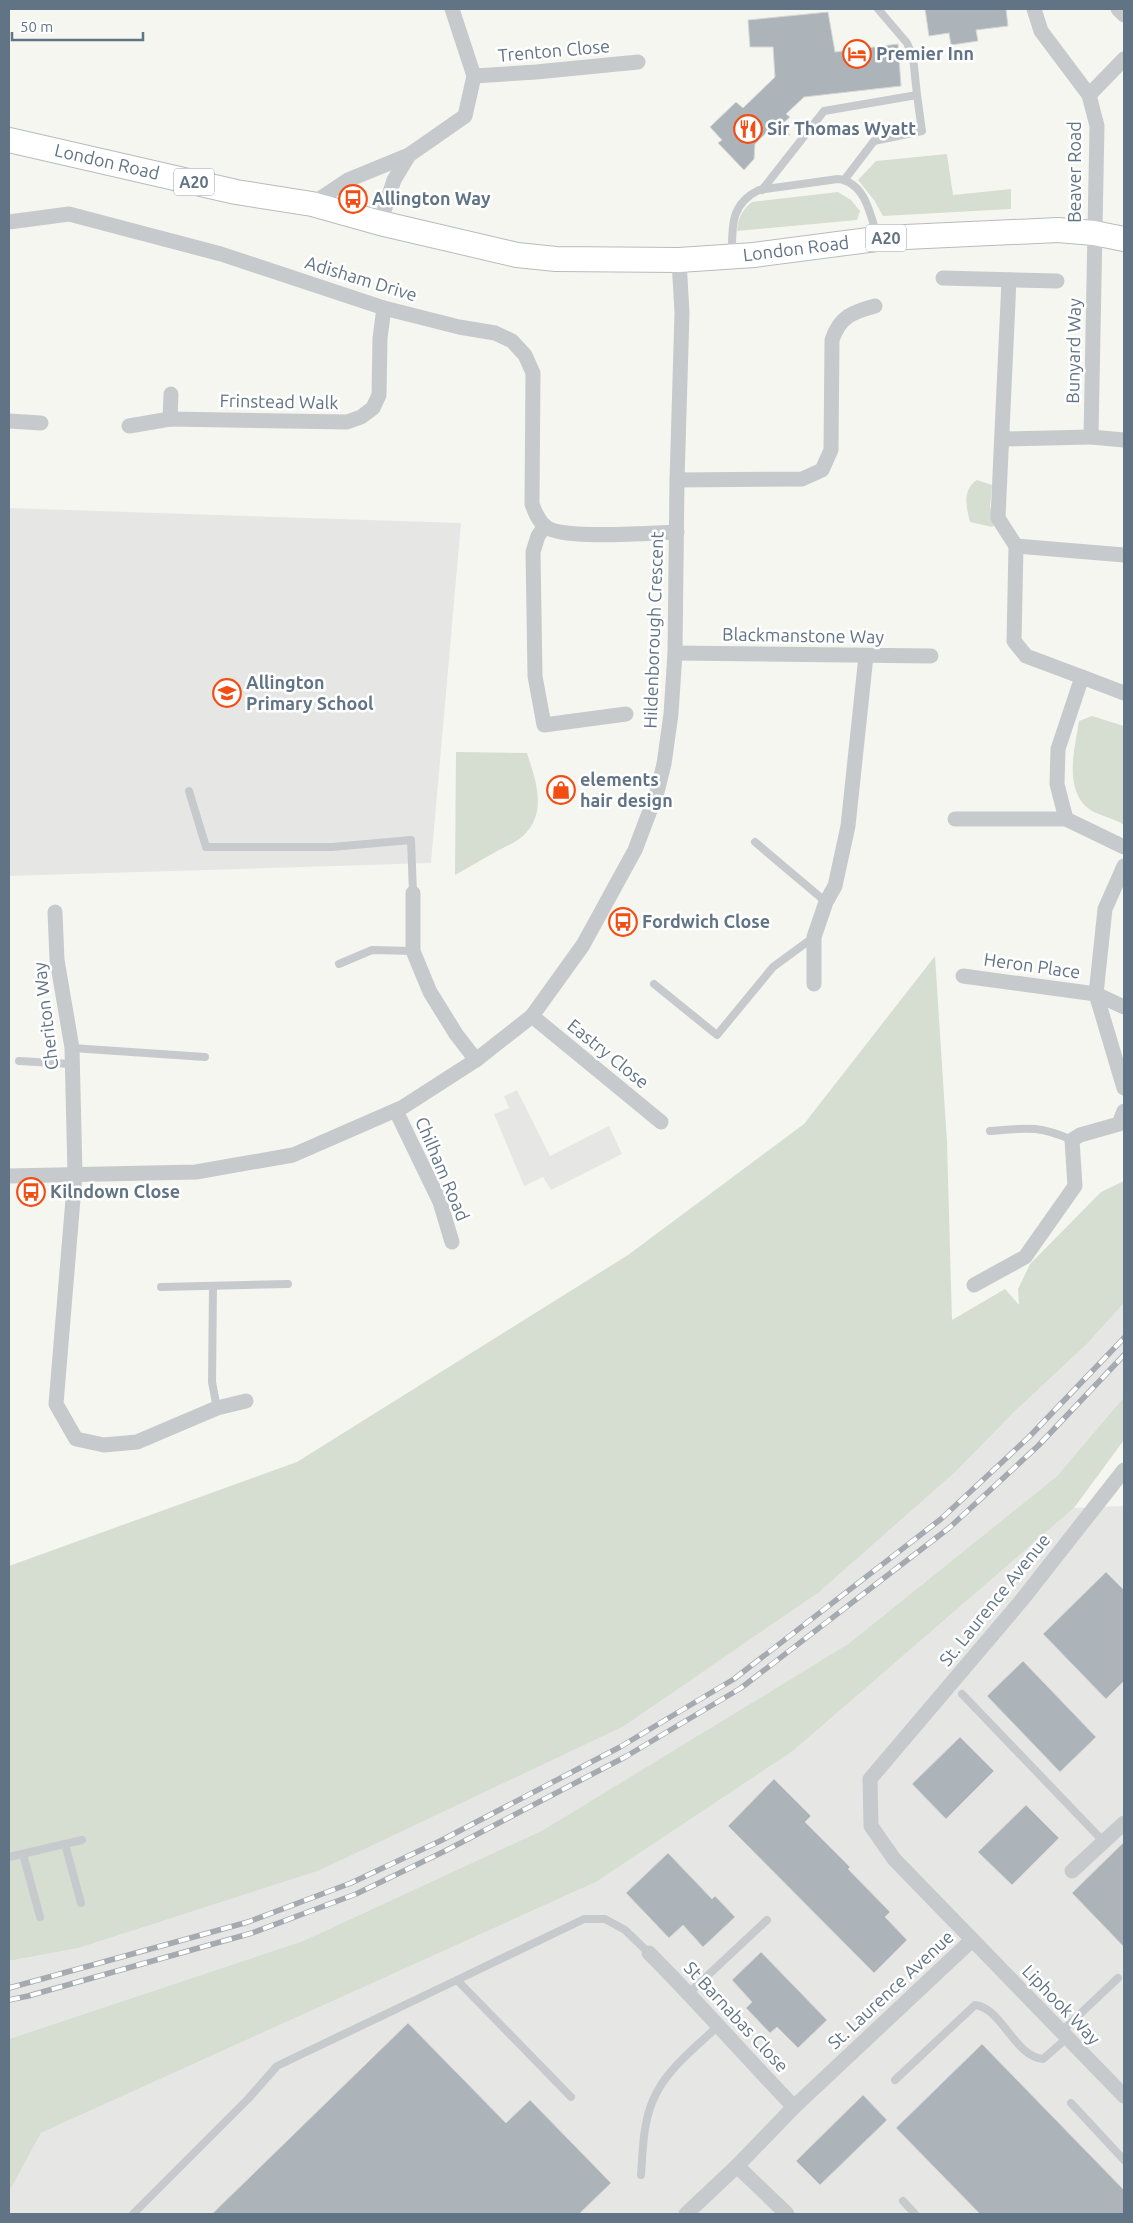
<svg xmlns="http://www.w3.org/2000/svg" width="1133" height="2223" font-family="Ubuntu,sans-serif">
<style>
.built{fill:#e6e7e5}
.green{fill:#d6ded2}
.building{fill:#acb4ba;stroke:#d7d7d4}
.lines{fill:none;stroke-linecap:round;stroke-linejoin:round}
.primary-casing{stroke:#b7bbbf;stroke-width:26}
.lane{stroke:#c7cacd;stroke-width:8}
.street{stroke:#c7cacd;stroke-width:15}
.primary{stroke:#fff;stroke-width:24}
.rail-casing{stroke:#a4aab0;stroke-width:5.5}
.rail{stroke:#fff;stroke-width:4;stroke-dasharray:11;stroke-linecap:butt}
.labels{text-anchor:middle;stroke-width:5;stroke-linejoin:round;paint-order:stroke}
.shield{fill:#fff;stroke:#909eaa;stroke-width:1}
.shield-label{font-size:16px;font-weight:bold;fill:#617485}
.street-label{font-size:18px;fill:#617485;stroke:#fff}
.poi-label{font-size:18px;font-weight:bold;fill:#617485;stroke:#fff;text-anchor:start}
</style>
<rect width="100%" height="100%" fill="#f6f6f1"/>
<g class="built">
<path d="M9 508 461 523 431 863 9 876Z"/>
<path d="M517 1090 550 1156 609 1126 622 1154 551 1190 543 1177 524 1186 494 1114 509 1108 504 1096Z"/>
<path d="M1124 1303V1397L1057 1476 848 1644 543 1830 303 1941 9 2039V1961L79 1948 318 1871 1013 1413 1087 1344Z"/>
<path d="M1124 1506V2214H9V2192L41 2133 596 1882 793 1751 1074 1508Z"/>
</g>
<g class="green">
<path d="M947 154 953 195 1011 189V209L883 216 874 200 858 180 876 161Z"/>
<path d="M838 192 851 200 860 211 857 220 737 231C738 218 742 210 752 202Z"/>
<path d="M977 480 992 485 990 507 996 524 992 527 970 522C966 506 962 490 977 480Z"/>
<path d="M1092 716 1124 726V825C1114 818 1099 816 1089 809 1063 789 1075 748 1079 721Z"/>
<path d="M456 752 527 753C536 781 548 813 523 836 516 842 507 846 499 850 484 858 470 867 455 875Z"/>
<path d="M935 956 947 1142 952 1320 1005 1289 1019 1305 1018 1289 1030 1264 1101 1192 1124 1181V1303L1087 1344 1013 1413 954 1473 819 1592 624 1726 318 1871 79 1948 9 1961V1566L297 1462 628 1255 804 1124Z"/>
<path d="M1124 1397V1440L1074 1508 793 1751 596 1882 41 2133 9 2192V2039L303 1941 543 1830 848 1644 1057 1476Z"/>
</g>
<g class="building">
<path d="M925 9H1006L1008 26 976 30 978 41 951 45 949 33 929 36Z"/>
<path d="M828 12 835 52 898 44 901 86 804 97 786 114 790 117 781 125 790 135 765 134 755 144 754 159 744 170 718 143 722 140 710 127 736 102 743 108 775 77 773 47H750L748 20Z"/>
<path d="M1106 1572 1124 1590V1681L1106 1699 1043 1634Z"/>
<path d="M1023 1661 1096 1737 1060 1772 987 1696Z"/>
<path d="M960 1737 994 1771 946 1819 912 1784Z"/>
<path d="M774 1779 811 1816 805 1822 850 1867 848 1869 890 1912 885 1917 907 1940 874 1973 728 1826Z"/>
<path d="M1026 1805 1059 1838 1012 1885 978 1852Z"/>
<path d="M1124 1842V1947L1072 1893Z"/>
<path d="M668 1853 712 1899 715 1896 735 1917 703 1947 683 1925 669 1938 626 1893Z"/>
<path d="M761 1952 827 2020 798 2048 777 2027 770 2033 746 2008 752 2002 732 1980Z"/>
<path d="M408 2023 506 2123 530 2100 611 2183 579 2214H212Z"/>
<path d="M982 2044 1124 2190V2214H980L896 2128Z"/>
<path d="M863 2095 887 2120 820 2185 796 2161Z"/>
</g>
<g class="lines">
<defs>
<path id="primary" d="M9 140 236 192 312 204 380 223 517 255 556 259 679 260 754 255 884 238 1058 230 1094 233 1124 239"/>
</defs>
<use href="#primary" class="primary-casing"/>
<g class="lane">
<path d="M878 9 907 43 913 57 917 95"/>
<path d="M762 190 824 111 917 95 922 131 874 141 845 179"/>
<path d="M732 255C732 227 730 204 759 190L838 179C865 182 871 215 877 237"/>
<path d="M189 791 206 847H332L411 840 413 893"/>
<path d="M755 842 826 902"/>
<path d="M339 964 372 950 413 951"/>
<path d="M654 984 717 1035 773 967 814 937"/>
<path d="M72 1048 205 1057"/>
<path d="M19 1061 71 1064"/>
<path d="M990 1131C1026 1128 1038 1125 1072 1140"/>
<path d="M213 1286 212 1382 217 1408"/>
<path d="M161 1287 288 1284"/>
<path d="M962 1694 1104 1842"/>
<path d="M65 1844 81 1903"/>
<path d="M23 1854 40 1917"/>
<path d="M9 1857 82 1840"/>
<path d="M689 1993 767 1920"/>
<path d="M1061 2032 1118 1978"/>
<path d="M895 2080 975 2005C1002 2008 1014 2056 1043 2059L1067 2038"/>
<path d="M571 2097 457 1980 584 1919H605L625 1930 649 1953"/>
<path d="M1071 2103 1124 2160"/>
<path d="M641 2175C643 2147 643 2117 657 2092 670 2067 697 2046 718 2026"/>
<path d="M903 2201 915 2214"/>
<path d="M133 2214 248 2099 277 2066 457 1980"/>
</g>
<g class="street">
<path d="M1034 9 1041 31 1089 95 1097 126 1091 437 1124 440"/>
<path d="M1118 9 1124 15"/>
<path d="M474 76 536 72 638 62"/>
<path d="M1089 95 1124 59"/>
<path d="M312 204 348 180 409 155 465 116 474 76 452 9"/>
<path d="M9 222 69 214 221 254 384 308 459 327 495 333 512 341 525 355 533 373 532 504C535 512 538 521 546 527 564 540 650 533 677 532"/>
<path d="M380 223 394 180 409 155"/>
<path d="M943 278 1057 281"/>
<path d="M1009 280 998 518 1016 546 1014 641 1026 656 1082 677"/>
<path d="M170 419 171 394"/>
<path d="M9 421 41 423"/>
<path d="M129 426 170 419 347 422 361 417 373 408 379 395 380 338 384 308"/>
<path d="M1003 439 1091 437"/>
<path d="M677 480 802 479 822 470 831 450 832 340C840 316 853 312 875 306"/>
<path d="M545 526 538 536 533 552 535 676 544 725 626 714"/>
<path d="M1016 546 1124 555"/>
<path d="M675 653 931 656"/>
<path d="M1124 693 1082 677 1058 749 1057 784 1066 819 1124 847"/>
<path d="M955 819H1066"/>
<path d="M1124 866 1105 909 1096 994 1124 1088"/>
<path d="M413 893V951L430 992 456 1034 476 1060"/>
<path d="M55 912 57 960 72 1048 75 1175 56 1404 76 1439 104 1445 137 1442 217 1408 246 1401"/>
<path d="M963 976 1096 994 1124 1007"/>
<path d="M814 984V937L826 902 835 886 848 826 866 656"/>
<path d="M532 1016 661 1122"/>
<path d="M396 1111 440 1202 452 1242"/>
<path d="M9 1176 196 1172 293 1155 403 1107 476 1060 532 1016 583 945 635 850 657 792 664 764 671 714 675 653 677 480 682 313 679 260"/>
<path d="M974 1285 1025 1257 1075 1186 1072 1140 1080 1135 1119 1124 1124 1111"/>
<path d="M1124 1470 1021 1601 870 1779 871 1826 894 1859 1124 2096"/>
<path d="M1072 1871 1124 1823"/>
<path d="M649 1953C699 2003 745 2056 794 2107"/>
<path d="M737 2166 787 2214"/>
<path d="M686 2214 737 2166 794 2107 972 1940"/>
</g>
<use href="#primary" class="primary"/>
<defs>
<g id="rail">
<path d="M9 1988 248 1922 351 1883 440 1841 620 1747 734 1679 941 1519 1029 1437 1124 1338"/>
<path d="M9 2000 28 1996 252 1933 356 1894 445 1851 625 1757 741 1688 949 1528 1038 1446 1124 1355"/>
</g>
</defs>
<use href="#rail" class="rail-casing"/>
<use href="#rail" class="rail"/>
</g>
<defs>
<symbol id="hotel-ring" viewBox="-11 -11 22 22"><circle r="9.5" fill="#fff" stroke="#f34d13" stroke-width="1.5"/><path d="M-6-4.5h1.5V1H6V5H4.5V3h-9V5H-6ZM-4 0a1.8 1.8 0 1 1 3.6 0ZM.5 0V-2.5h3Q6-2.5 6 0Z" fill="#f34d13"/></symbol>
<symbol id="restaurant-ring" viewBox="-11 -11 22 22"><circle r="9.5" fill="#fff" stroke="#f34d13" stroke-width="1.5"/><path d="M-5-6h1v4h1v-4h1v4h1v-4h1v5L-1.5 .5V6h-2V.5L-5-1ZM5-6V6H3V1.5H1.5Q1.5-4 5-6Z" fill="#f34d13"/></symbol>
<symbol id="bus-ring" viewBox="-11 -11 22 22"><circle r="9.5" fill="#fff" stroke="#f34d13" stroke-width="1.5"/><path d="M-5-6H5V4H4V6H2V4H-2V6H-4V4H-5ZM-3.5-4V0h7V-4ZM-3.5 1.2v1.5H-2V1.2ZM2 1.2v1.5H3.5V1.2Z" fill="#f34d13"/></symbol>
<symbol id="school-ring" viewBox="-11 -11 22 22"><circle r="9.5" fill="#fff" stroke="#f34d13" stroke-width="1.5"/><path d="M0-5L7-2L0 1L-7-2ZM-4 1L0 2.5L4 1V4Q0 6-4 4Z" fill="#f34d13"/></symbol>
<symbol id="shop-ring" viewBox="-11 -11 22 22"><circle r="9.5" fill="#fff" stroke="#f34d13" stroke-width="1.5"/><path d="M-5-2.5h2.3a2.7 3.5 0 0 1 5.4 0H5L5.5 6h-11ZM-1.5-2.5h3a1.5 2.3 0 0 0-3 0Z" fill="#f34d13"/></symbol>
</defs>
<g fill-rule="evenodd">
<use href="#hotel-ring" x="841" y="38" width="32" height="32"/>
<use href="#restaurant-ring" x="732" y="113" width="32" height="32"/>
<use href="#bus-ring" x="337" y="183" width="32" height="32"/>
<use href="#school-ring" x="211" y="677" width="32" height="32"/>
<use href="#shop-ring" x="545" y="774" width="32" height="32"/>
<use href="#bus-ring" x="607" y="906" width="32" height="32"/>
<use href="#bus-ring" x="15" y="1176" width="32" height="32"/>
</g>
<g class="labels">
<g class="shield">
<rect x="174" y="168.5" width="40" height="27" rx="4"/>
<rect x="866" y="224.5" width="40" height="27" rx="4"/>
</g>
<g class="shield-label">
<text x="194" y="188">A20</text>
<text x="886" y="244">A20</text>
</g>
<g class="street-label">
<text transform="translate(554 51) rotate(-5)" y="6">Trenton Close</text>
<text transform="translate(107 162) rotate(13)" y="6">London Road</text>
<text transform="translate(1075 172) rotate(-90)" y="6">Beaver Road</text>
<text transform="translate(796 249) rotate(-7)" y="6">London Road</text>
<text transform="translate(361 279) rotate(17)" y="6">Adisham Drive</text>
<text transform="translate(1074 351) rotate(-89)" y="6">Bunyard Way</text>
<text transform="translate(279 402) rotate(1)" y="6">Frinstead Walk</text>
<text transform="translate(654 630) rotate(-88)" y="6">Hildenborough Crescent</text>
<text transform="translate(803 636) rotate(1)" y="6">Blackmanstone Way</text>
<text transform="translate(1032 966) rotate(8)" y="6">Heron Place</text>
<text transform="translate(46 1016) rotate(-97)" y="6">Cheriton Way</text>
<text transform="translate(608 1054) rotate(39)" y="6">Eastry Close</text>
<text transform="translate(442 1169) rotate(67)" y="6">Chilham Road</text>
<text transform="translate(995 1600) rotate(-51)" y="6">St. Laurence Avenue</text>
<text transform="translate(891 1990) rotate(-43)" y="6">St. Laurence Avenue</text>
<text transform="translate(1061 2005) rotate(46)" y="6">Liphook Way</text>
<text transform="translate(736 2017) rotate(47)" y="6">St Barnabas Close</text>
</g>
<g class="poi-label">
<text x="876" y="60">Premier Inn</text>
<text x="767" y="135">Sir Thomas Wyatt</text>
<text x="372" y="205">Allington Way</text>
<text x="246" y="689">Allington<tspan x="246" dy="21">Primary School</tspan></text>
<text x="580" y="786">elements<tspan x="580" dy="21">hair design</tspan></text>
<text x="642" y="928">Fordwich Close</text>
<text x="50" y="1198">Kilndown Close</text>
</g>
</g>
<rect width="1133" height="2223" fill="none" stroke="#617485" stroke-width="20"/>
<path d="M12 32v8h131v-8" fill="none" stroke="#617485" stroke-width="2.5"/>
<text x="20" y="32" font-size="15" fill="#617485" stroke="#ffffff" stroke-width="4" paint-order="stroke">50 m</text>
</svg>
